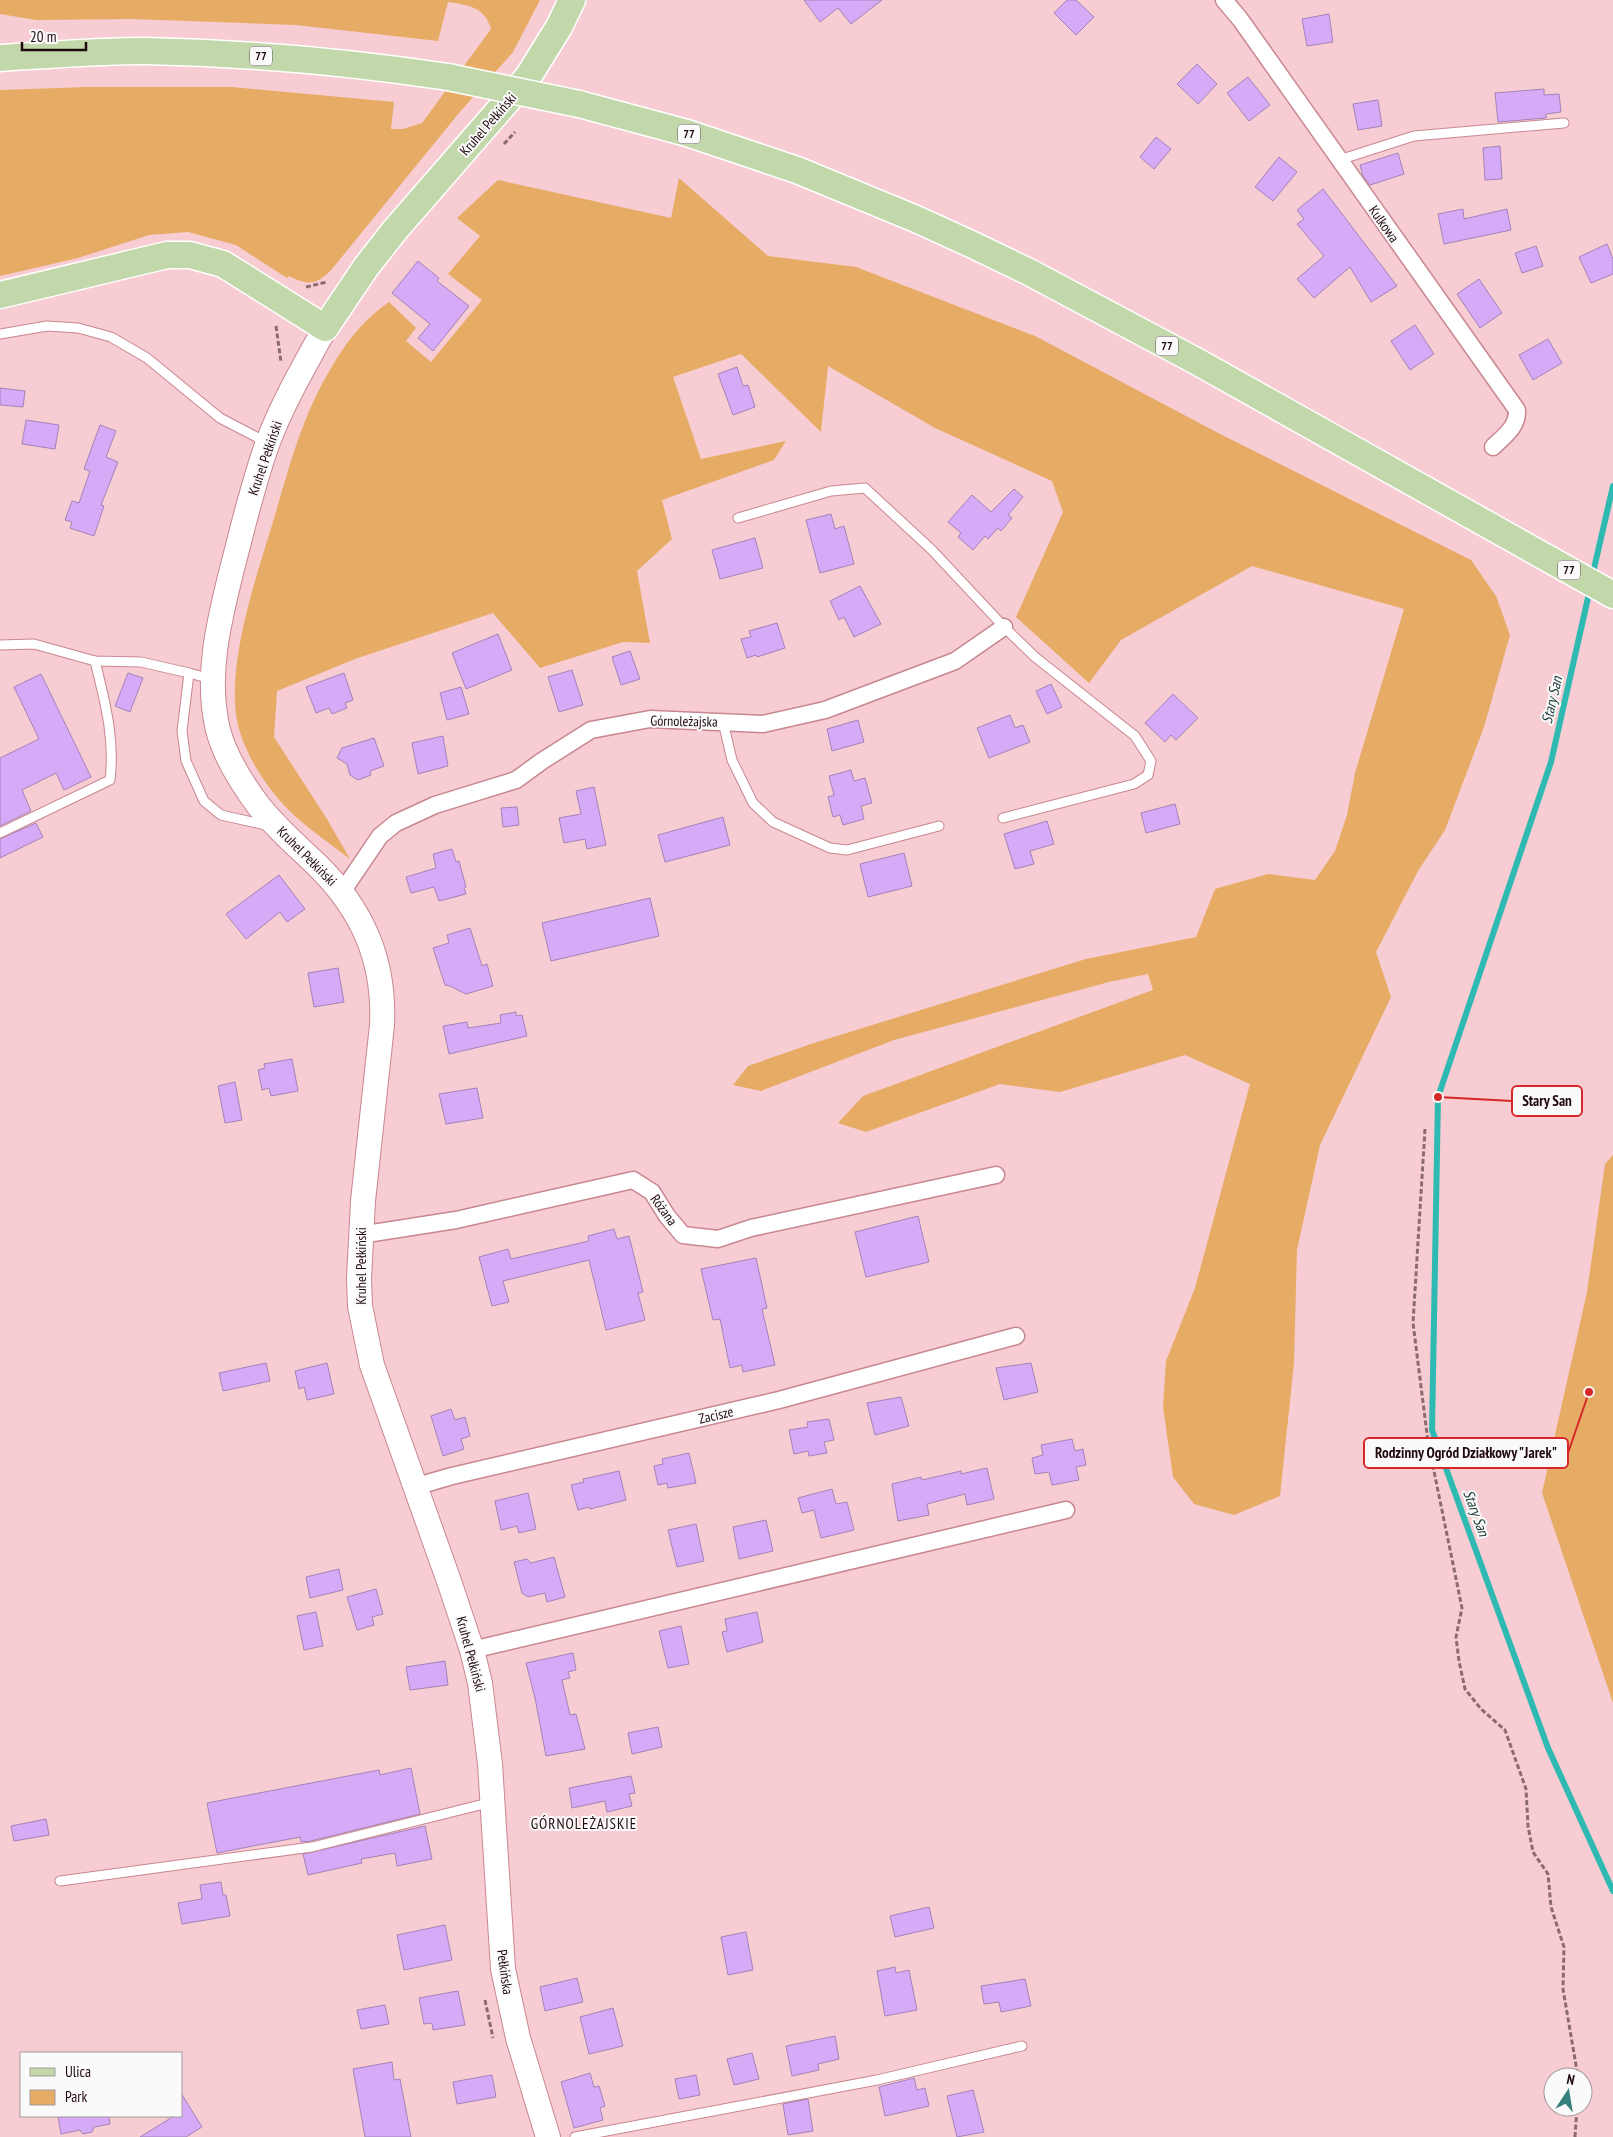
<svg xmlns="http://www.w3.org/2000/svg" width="1613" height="2137" font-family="'PT Sans Narrow',sans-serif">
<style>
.green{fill:#e6ac66}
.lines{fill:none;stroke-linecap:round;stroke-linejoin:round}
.stream{stroke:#2ebab3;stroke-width:6}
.building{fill:#d6aaf6;stroke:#a184b8}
.lane-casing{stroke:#c88790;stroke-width:11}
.street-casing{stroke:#c88790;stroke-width:19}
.secondary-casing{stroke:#c88790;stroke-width:26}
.primary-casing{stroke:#fff;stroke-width:29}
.path{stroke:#8c6b70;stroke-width:3;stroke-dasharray:5 2.5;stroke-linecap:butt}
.lane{stroke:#fff;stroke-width:9}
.street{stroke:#fff;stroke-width:16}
.secondary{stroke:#fff;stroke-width:24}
.primary{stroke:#c2d8ab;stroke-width:26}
.primary-bridge-casing{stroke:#fff;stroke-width:29;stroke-linecap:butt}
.primary-bridge{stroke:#c2d8ab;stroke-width:26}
.labels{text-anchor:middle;stroke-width:4;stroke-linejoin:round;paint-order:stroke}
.shield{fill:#fafafa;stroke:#615154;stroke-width:1}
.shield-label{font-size:12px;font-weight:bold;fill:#20090d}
.street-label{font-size:14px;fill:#20090d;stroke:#fafafa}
.water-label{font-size:15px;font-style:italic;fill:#1e3b39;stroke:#fafafa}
.neighbourhood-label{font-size:15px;letter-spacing:1px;fill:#20090d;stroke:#fafafa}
.leader{fill:none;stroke:#d62828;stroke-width:2}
.callout-dot{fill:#d62828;stroke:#fafafa;stroke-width:2}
.callout{fill:#fafafa;stroke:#d62828;stroke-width:2}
.callout-label{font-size:15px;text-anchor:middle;font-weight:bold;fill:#20090d}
</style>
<rect width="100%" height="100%" fill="#f7ccd2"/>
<g class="green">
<path d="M0 0H540L513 52 459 113 332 269C317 285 308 286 289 276L287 278 236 245 188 232 149 235 78 258 0 276V90L87 87H232L394 102 391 129H403L422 123 491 29C485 7 468 5 448 2L438 41 296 25 132 19 36 20 0 14Z"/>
<path d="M679 178 768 256 856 267 1035 336 1220 434 1471 560 1496 596 1510 635 1484 727 1445 830 1418 871 1376 952 1391 997 1320 1145 1297 1250 1294 1363 1280 1496 1234 1515 1194 1504 1173 1477 1163 1407 1166 1361 1195 1288 1250 1084 1185 1055 1060 1092 1000 1084 866 1132 838 1123 863 1096 1153 990 1148 974 1109 982 894 1040 761 1091 733 1085 748 1066 814 1043 1086 959 1196 937 1215 889 1268 874 1315 880 1335 851 1347 815 1355 773 1404 609 1252 566 1121 640 1089 683 1016 617 1063 512 1052 481 935 428 828 366 821 432 741 354 673 377 701 459 786 441 774 460 662 500 672 539 637 571 650 643 623 642 540 668 493 613 355 659 277 691 274 737 327 819 350 859C332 845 313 832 296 817 271 795 246 758 238 725 225 668 255 581 272 525 288 472 301 418 330 370 345 343 364 319 389 302L416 328 406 341 431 362 482 300 448 274 480 236 457 218 498 180 671 218Z"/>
<path d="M1613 1155V1703L1542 1493 1587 1292 1605 1164Z"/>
</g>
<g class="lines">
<g class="stream">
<path d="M1592 577 1613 486"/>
<path d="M1590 589 1551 762 1438 1097 1432 1430 1548 1748 1613 1891"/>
</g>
</g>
<g class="building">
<path d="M804 0H882L851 24 838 8 820 22Z"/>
<path d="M1067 0H1076L1094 17 1076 35 1054 13Z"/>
<path d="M1329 14 1333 42 1307 46 1302 19Z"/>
<path d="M1197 64 1217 84 1198 104 1177 84Z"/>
<path d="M1248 77 1270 105 1249 121 1227 93Z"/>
<path d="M1544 89V95L1559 94 1561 112 1546 114V118L1498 122 1495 93Z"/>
<path d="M1378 100 1382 126 1358 130 1353 104Z"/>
<path d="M1156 137 1171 149 1154 169 1140 157Z"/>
<path d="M1500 146 1502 179 1485 180 1483 148Z"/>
<path d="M1398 153 1404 174 1370 185 1363 176 1360 165Z"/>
<path d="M1279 157 1297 172 1273 201 1255 187Z"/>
<path d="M1323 189 1397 286 1371 302 1350 267 1314 298 1297 279 1324 256 1297 224 1304 219 1297 210Z"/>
<path d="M1463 209 1464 219 1507 209 1511 230 1444 244 1438 214Z"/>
<path d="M1607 244 1613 259V274L1591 283 1579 257Z"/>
<path d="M1536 246 1543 266 1522 273 1515 253Z"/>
<path d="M418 261 439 278 437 281 469 306 433 351 418 338 430 324 392 293Z"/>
<path d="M1479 279 1502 313 1480 328 1457 294Z"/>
<path d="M1415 325 1434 354 1410 370 1391 341Z"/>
<path d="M1548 339 1562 363 1533 380 1519 355Z"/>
<path d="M737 367 743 386 748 385 755 407 733 415 718 374Z"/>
<path d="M0 388 25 391 23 407 0 405Z"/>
<path d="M26 420 59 425 55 449 22 444Z"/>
<path d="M100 425 116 431 106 457 118 462 101 505 104 506 94 536 70 528 72 522 65 520 72 501 79 503 90 471 84 469Z"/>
<path d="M1014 489 1023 497 1008 515 1012 518 1001 531 998 528 988 539 985 536 973 550 958 537 961 533 948 522 972 495 991 512Z"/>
<path d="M831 514 835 529 844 526 854 564 820 573 806 520Z"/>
<path d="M755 538 763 568 720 579 712 550Z"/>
<path d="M860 586 881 624 854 637 844 617 839 620 830 601Z"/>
<path d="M777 623 785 648 757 657 756 655 747 658 741 639 751 637 749 631Z"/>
<path d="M498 634 512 670 466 689 452 653Z"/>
<path d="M630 651 640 679 621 685 612 657Z"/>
<path d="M572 670 583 705 559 712 548 677Z"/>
<path d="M128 673 143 678 130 712 115 706Z"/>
<path d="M344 673 353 700 345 703 347 708 332 714 329 708 316 713 306 687Z"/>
<path d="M41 674 91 777 64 790 56 773 22 790 31 811 0 826V758L39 739 14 687Z"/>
<path d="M1051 684 1062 707 1047 714 1036 691Z"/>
<path d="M461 687 469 714 447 720 440 693Z"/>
<path d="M1173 694 1198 718 1176 740 1171 735 1165 742 1145 723Z"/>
<path d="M1010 715 1015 728 1023 725 1030 742 989 758 977 728Z"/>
<path d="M858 720 864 742 832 751 827 729Z"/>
<path d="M443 736 448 766 418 774 412 743Z"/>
<path d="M374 738 384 766 370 771 371 775 358 780 350 775 347 764 337 758 342 748Z"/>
<path d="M851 770 854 781 865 778 872 803 861 806 864 819 843 825 840 815 833 817 828 797 834 795 829 776Z"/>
<path d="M594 787 606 845 587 849 585 839 564 843 559 818 581 814 576 791Z"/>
<path d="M1175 804 1180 824 1146 833 1141 813Z"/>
<path d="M517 807 519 825 503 827 501 808Z"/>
<path d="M723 817 730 845 665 862 658 835Z"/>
<path d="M1047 821 1054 844 1030 851 1034 864 1015 869 1004 834Z"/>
<path d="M36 823 43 837 0 858V839Z"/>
<path d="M452 849 456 862 459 861 466 887 464 888 466 894 439 901 434 887 411 893 406 877 436 868 433 854Z"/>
<path d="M904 853 912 886 868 897 860 864Z"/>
<path d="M279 875 305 909 287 922 280 912 246 939 226 914Z"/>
<path d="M650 898 659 936 551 961 542 923Z"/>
<path d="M470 928 482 966 487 964 493 986 466 994 450 986 445 985 433 948 449 943 447 935Z"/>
<path d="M338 968 344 1002 314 1007 308 973Z"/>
<path d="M516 1012V1016L522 1015 527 1036 449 1054 443 1026 467 1022 468 1028 501 1023 500 1015Z"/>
<path d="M292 1059 298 1091 271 1096 269 1088 262 1090 258 1070 265 1068 264 1064Z"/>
<path d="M235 1082 242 1120 225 1123 218 1086Z"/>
<path d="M477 1088 483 1118 446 1124 439 1094Z"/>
<path d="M918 1216 929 1262 866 1277 855 1232Z"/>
<path d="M614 1229 617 1239 629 1236 643 1292 638 1293 645 1320 606 1330 589 1260 503 1281 509 1302 492 1306 479 1257 508 1249 511 1259 589 1241 588 1236Z"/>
<path d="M756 1258 767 1308 762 1309 775 1365 743 1372 742 1365 730 1368 720 1319 713 1320 701 1269Z"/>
<path d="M266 1363 270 1381 223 1391 219 1373Z"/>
<path d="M327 1363 334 1394 307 1400 304 1387 299 1389 295 1371Z"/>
<path d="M1031 1363 1038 1392 1004 1400 996 1368Z"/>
<path d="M901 1397 909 1426 875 1435 867 1403Z"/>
<path d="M451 1409 455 1420 465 1417 470 1436 461 1439 464 1449 443 1456 431 1416Z"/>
<path d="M829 1419 834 1440 824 1442 827 1453 809 1456 808 1451 794 1454 789 1430 808 1427 807 1422Z"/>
<path d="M1072 1439 1075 1451 1083 1449 1086 1465 1076 1467 1079 1480 1052 1485 1049 1472 1035 1474 1032 1458 1043 1455 1041 1445Z"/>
<path d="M689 1453 696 1483 668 1488 667 1483 658 1485 654 1466 663 1464 662 1459Z"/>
<path d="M987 1468 994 1499 967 1505 965 1494 927 1504 929 1515 898 1521 892 1484 921 1477 922 1480 961 1471V1474Z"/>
<path d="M619 1471 626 1500 590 1509 589 1507 578 1510 571 1485 584 1482 583 1479Z"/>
<path d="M832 1489 836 1504 847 1502 854 1530 821 1538 814 1510 802 1513 798 1498Z"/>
<path d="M528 1493 536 1529 519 1533 517 1526 501 1530 495 1501Z"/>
<path d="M766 1520 773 1551 739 1559 733 1527Z"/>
<path d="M696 1524 704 1561 677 1567 668 1530Z"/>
<path d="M554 1557 565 1597 547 1602 545 1593 528 1597 522 1593 514 1562 527 1559 531 1563Z"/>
<path d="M339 1569 343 1590 310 1598 306 1577Z"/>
<path d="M376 1589 383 1614 372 1617 374 1625 357 1630 347 1597Z"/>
<path d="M316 1612 323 1646 304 1650 297 1616Z"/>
<path d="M757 1612 763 1642 727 1652 722 1632 727 1631 725 1619Z"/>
<path d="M681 1626 689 1664 668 1668 659 1631Z"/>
<path d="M573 1653 576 1670 568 1672 570 1678 562 1680 570 1715 576 1714 585 1749 546 1756 535 1698 526 1663Z"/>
<path d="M445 1661 448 1685 410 1690 406 1667Z"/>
<path d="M658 1727 662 1747 632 1754 628 1733Z"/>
<path d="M411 1768 420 1814 311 1841 301 1842 300 1837 217 1853 207 1803 379 1770 380 1775Z"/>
<path d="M631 1776 635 1793 629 1794 632 1806 607 1812 605 1801 572 1808 569 1788Z"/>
<path d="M46 1819 49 1835 14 1841 11 1826Z"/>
<path d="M425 1826 432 1859 397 1866 395 1853 361 1859 362 1863 308 1875 303 1854Z"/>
<path d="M221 1882 223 1895H226L230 1916 182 1924 178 1903 202 1899 200 1885Z"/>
<path d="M929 1907 934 1928 895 1937 890 1916Z"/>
<path d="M445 1925 452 1960 404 1970 397 1935Z"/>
<path d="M746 1932 753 1970 728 1975 721 1937Z"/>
<path d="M895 1967 896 1973 909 1970 917 2010 885 2016 877 1971Z"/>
<path d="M577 1978 583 2002 545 2011 540 1987Z"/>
<path d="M1025 1979 1031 2006 1001 2012 999 2002 984 2004 981 1986Z"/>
<path d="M458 1991 465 2025 433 2030 432 2023 424 2024 419 1998Z"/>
<path d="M385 2005 389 2024 361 2029 357 2010Z"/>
<path d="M613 2008 623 2046 589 2054 580 2017Z"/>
<path d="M835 2036 839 2059 818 2064 819 2070 792 2076 786 2046Z"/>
<path d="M752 2053 759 2079 734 2085 727 2059Z"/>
<path d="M392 2062 394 2080 400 2079 411 2137H365L353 2069Z"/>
<path d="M590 2073 594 2087 599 2086 605 2106 600 2108 603 2120 574 2128 561 2082Z"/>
<path d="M492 2075 496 2097 457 2104 453 2082Z"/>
<path d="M696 2075 700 2095 679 2099 675 2079Z"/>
<path d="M914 2078 917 2090 925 2088 929 2106 885 2116 879 2087Z"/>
<path d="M973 2090 984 2132 957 2137 947 2096Z"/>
<path d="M181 2093 202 2127 186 2137H140L174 2116H181Z"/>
<path d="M808 2099 813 2131 788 2135 783 2104Z"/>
<path d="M58 2116H109L110 2124 94 2127 92 2132 83 2134 80 2130 61 2134Z"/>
</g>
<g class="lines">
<defs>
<g id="lane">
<path d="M1339 160 1414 136 1564 123"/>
<path d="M0 334 47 326 78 328 111 337 147 358 220 418 268 443"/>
<path d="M738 518 831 491 865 488 932 550 1004 627 1035 657 1135 736 1151 761 1148 775 1134 784 1003 818"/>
<path d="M0 645 34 644 95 661 141 662 189 673"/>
<path d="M211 679 189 673 182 731 186 761 204 801 221 815 270 826"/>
<path d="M723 722 732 760 753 803 773 822 830 848 847 850 939 826"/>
<path d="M0 833 110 780C115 738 105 702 95 661"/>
<path d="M60 1881 312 1847 492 1802"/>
<path d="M575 2137 877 2080 1022 2046"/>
</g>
<g id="street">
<path d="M1224 0 1240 19 1517 410C1518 427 1504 436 1493 447"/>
<path d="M342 892 380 836 396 823 435 805 516 780 542 761 591 730 650 719 763 724 825 710 955 661 1004 627"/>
<path d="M360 1235 456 1220 633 1180 652 1192 667 1216 683 1235 718 1239 751 1228 996 1175"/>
<path d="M414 1487 452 1476 779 1400 1016 1336"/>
<path d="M472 1650 1066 1510"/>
</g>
<path id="secondary" d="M325 328C305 365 283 402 268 442 253 483 243 527 232 569 219 621 205 676 218 730 225 757 241 782 258 805 275 827 297 846 317 865 363 910 385 961 382 1025L363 1201 359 1279 360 1306 372 1365 450 1584 472 1650 480 1683 490 1764 503 1969 518 2038 548 2137"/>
<g id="primary">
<path d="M0 58C48 55 96 51 145 51 246 53 347 62 448 77"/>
<path d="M579 104 687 133 797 170 916 219 973 245 1029 272 1196 361 1613 595"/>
<path d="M0 295 167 255H190L223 264 325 328 366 267 395 230 528 77 559 27 572 0"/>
</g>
</defs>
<use href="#lane" class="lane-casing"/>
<use href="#street" class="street-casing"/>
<use href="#secondary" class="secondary-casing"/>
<use href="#primary" class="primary-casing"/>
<g class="path">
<path d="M504 144 515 132"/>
<path d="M306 287 327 282"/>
<path d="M276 326 281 362"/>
<path d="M1425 1129 1413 1323 1428 1442 1462 1608 1456 1637 1459 1661 1465 1689 1481 1709 1505 1730 1526 1789 1528 1826 1533 1852 1548 1874 1551 1907 1564 1947 1563 1989 1578 2077"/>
<path d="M485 2000 493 2038"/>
<path d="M1575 2137 1577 2107"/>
</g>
<use href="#lane" class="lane"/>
<use href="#street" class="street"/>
<use href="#secondary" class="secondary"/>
<use href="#primary" class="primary"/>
<defs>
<path id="primary-bridge" d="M448 77 579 104"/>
</defs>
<use href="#primary-bridge" class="primary-bridge-casing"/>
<use href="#primary-bridge" class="primary-bridge"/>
</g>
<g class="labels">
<g class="shield">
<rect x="250" y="46.5" width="22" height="19" rx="4"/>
<rect x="678" y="124.5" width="22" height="19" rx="4"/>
<rect x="1156" y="336.5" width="22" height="19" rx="4"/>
<rect x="1558" y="560.5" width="22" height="19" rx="4"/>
</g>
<g class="shield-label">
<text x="261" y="60">77</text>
<text x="689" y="138">77</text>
<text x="1167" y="350">77</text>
<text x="1569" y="574">77</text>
</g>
<g class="street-label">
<text transform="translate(488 124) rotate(-49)" y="5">Kruhel Pełkiński</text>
<text transform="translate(1384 224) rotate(55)" y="5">Kulkowa</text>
<text transform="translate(265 458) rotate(-71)" y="5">Kruhel Pełkiński</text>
<text transform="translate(684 721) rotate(1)" y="5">Górnoleżajska</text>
<text transform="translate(307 856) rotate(45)" y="5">Kruhel Pełkiński</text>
<text transform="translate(664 1210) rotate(54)" y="5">Różana</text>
<text transform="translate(361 1266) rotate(-90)" y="5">Kruhel Pełkiński</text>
<text transform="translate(716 1415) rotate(-13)" y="5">Zacisze</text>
<text transform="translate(471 1654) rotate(75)" y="5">Kruhel Pełkiński</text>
<text transform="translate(505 1972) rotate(82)" y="5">Pełkińska</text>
</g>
<g class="water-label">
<text transform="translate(1552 700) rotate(-77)" y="5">Stary San</text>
<text transform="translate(1476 1513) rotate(70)" y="5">Stary San</text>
</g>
<g class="neighbourhood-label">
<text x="584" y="1829">GÓRNOLEŻAJSKIE</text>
</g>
</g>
<path class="leader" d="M1438 1097L1512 1101M1589 1392L1568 1453"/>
<g class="callout-dot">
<circle cx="1438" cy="1097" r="5"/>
<circle cx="1589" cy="1392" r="5"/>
</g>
<g class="callout">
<rect x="1512" y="1086" width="70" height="30" rx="5"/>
<rect x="1364" y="1438" width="204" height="30" rx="5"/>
</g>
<g class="callout-label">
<text x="1547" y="1106">Stary San</text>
<text x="1466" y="1458">Rodzinny Ogród Działkowy "Jarek"</text>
</g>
<rect x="20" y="2052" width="162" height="65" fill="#fafafa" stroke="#a39a9b"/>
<rect x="30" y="2068" width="25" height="8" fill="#c2d8ab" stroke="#a39a9b"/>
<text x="65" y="2077" font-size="15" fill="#20090d">Ulica</text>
<rect x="30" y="2090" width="25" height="15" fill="#e6ac66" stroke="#a39a9b"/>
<text x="65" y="2102" font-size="15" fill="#20090d">Park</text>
<g transform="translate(1568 2092) rotate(12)"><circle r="24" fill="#fafafa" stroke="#a39a9b"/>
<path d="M0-4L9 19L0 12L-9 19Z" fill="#377f7b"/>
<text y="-8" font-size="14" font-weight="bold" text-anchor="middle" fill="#20090d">N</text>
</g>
<path d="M22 42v8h64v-8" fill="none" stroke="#20090d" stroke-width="2.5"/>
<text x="30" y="42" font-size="15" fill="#20090d" stroke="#fafafa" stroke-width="4" paint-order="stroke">20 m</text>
</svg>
